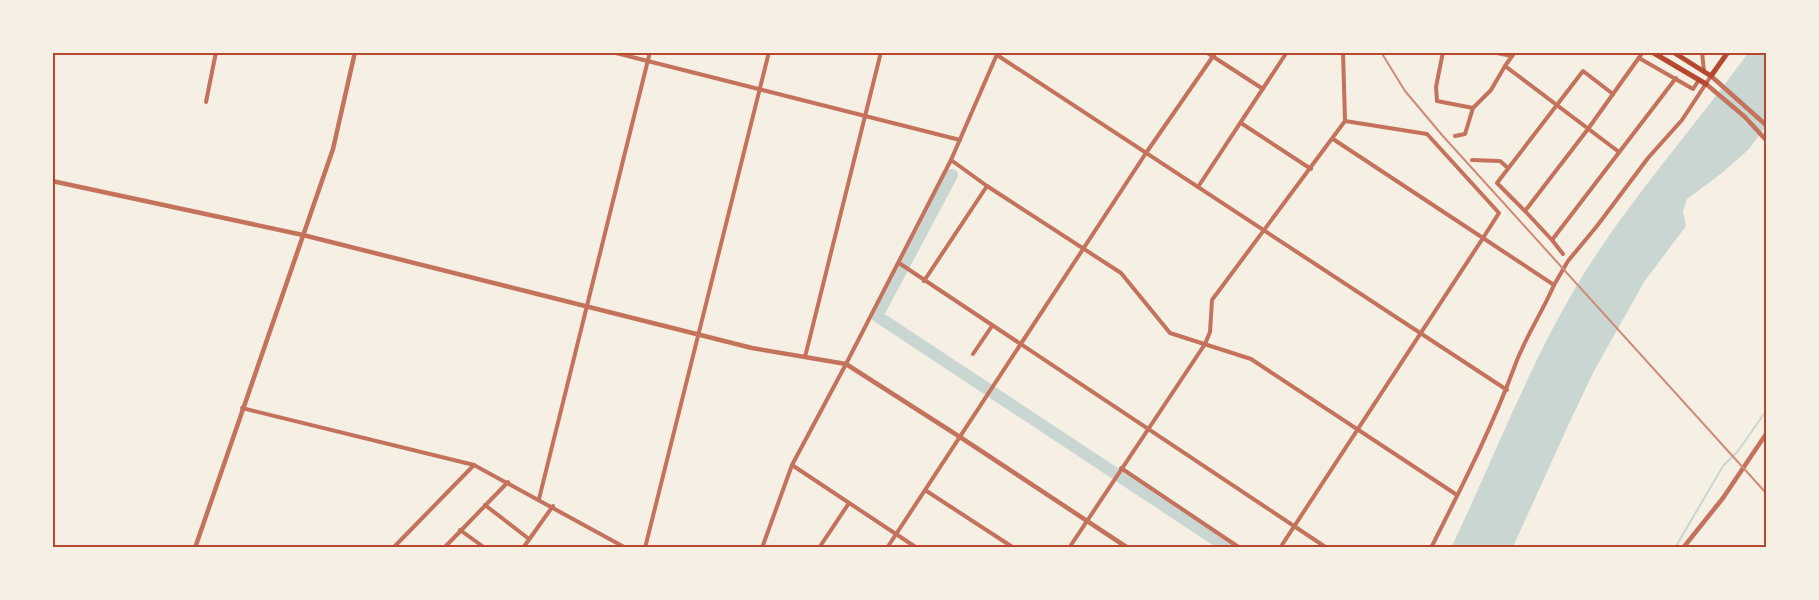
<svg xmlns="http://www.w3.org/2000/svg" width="1819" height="600" font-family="Barlow,sans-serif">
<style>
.water{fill:#c9d6d2}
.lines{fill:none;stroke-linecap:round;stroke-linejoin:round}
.stream{stroke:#c9d6d2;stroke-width:2}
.river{stroke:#c9d6d2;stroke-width:12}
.minor{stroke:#c5725c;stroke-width:4}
.tertiary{stroke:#c5725c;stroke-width:4.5}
.secondary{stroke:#b5482f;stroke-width:5}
.rail{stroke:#cf8b77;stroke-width:2}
.neatline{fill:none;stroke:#b5482f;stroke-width:2}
</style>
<rect width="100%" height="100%" fill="#f6efe4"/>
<path class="water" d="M1748 53H1766V126L1749 149 1722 173 1687 199 1683 211 1686 226 1644 282 1594 371 1571 419 1513 547 1451 548C1494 458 1529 365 1580 280 1629 200 1693 129 1748 53Z"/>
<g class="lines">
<path class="stream" d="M1675 548 1723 466 1738 451 1766 411"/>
<path class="river" d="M952 175 877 316 1228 548"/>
<g class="minor">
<path d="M612 52 960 140"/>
<path d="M1206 52 1263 89"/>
<path d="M1443 52 1436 87 1437 101 1473 108 1491 90 1505 66"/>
<path d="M1492 52 1512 56"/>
<path d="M1515 52 1505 66 1619 152"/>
<path d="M1643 52 1588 129 1525 211 1552 240 1676 78"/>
<path d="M1702 52 1704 71"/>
<path d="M997 55 1507 390"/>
<path d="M1639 58 1693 89 1699 80"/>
<path d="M206 102 216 52"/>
<path d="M1345 121 1427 134 1499 213 1483 238 1554 285C1542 313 1524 339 1514 368 1491 430 1461 488 1431 548"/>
<path d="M1241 123 1311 169"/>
<path d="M1455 136 1465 134 1473 108"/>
<path d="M951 160 987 186 1121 273 1170 333 1251 359 1457 495"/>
<path d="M1472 160 1500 161 1508 168"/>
<path d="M1198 187 1287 52"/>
<path d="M1525 211 1497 183 1583 71 1613 94"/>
<path d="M1552 240 1563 254"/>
<path d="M899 263 1327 548"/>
<path d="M924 281 987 186"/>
<path d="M1554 285 1568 261 1597 226 1648 158 1682 120 1711 76"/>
<path d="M973 354 992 326"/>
<path d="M805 357 881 52"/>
<path d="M242 408 474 465 626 548"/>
<path d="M792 465 917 548"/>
<path d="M1121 468 1240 548"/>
<path d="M925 490 1014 548"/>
<path d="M539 499 650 52"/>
<path d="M485 505 529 539"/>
<path d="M460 530 485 548"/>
<path d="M393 548 474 465"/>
<path d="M444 548 508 482"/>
<path d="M523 548 553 506"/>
<path d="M645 548 769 52"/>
<path d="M762 548 792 465 846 364 951 160 998 52"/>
<path d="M819 548 849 503"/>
<path d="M887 548 1146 153 1216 52"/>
<path d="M1069 548 1205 344 1210 332 1212 300 1345 121 1343 52"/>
<path d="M1280 548 1483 238 1333 139"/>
</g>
<g class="tertiary">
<path d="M1711 76 1766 125"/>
<path d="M1706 84 1745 117 1766 140"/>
<path d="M52 181 303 235 752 348 846 364 960 437 1128 548"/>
<path d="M195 548 333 149 355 52"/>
<path d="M1683 548 1723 498 1766 434"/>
</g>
<g class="secondary">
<path d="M1652 52 1706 84"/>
<path d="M1673 52 1711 76 1728 52"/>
</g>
<path class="rail" d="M1381 52 1405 91 1442 135 1766 493"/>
</g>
<rect width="1819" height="600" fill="none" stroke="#f6efe4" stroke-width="108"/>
<rect x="54" y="54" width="1711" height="492" class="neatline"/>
</svg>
